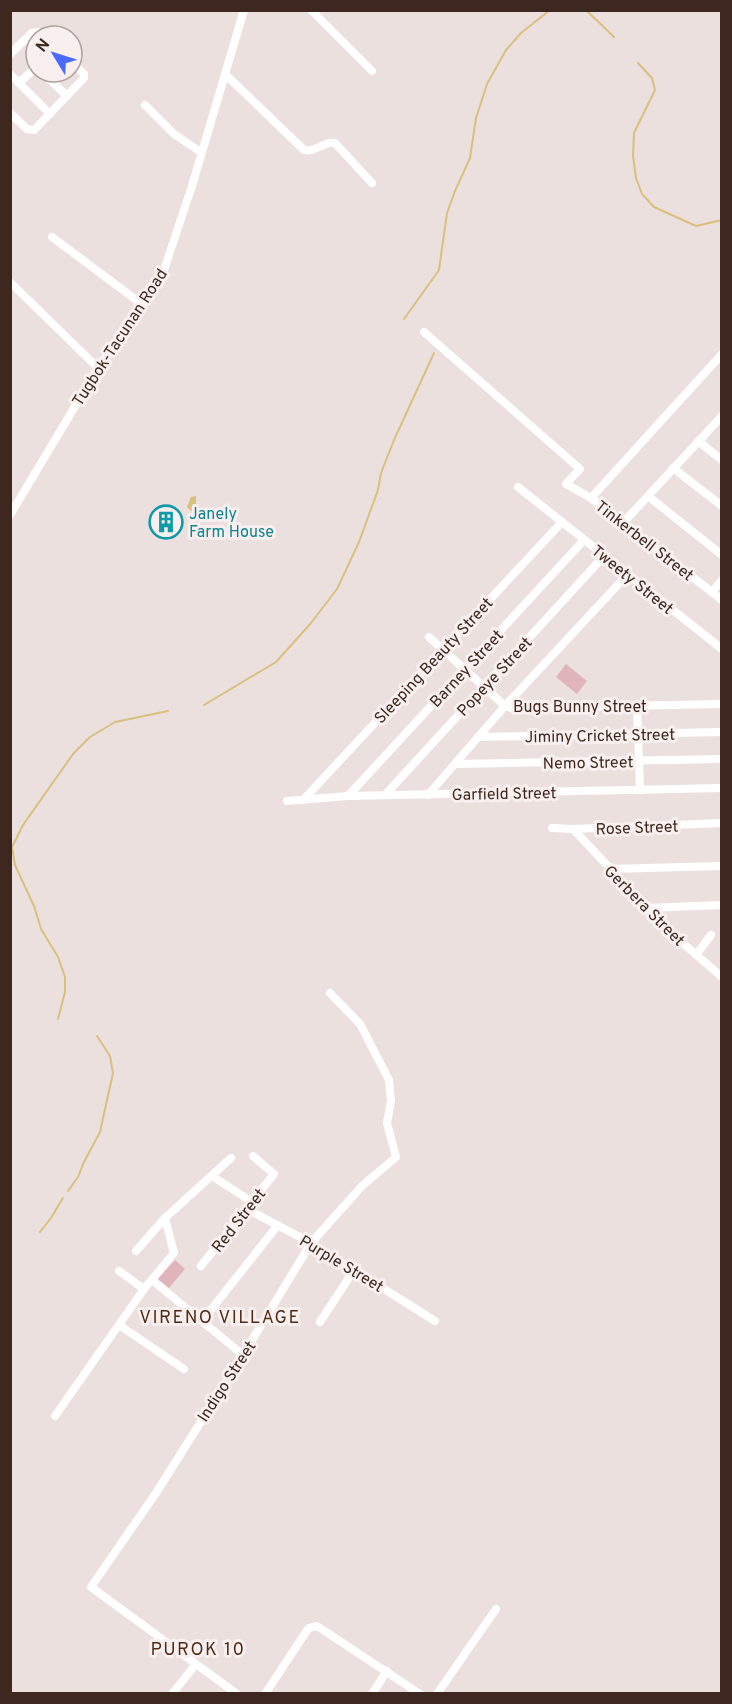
<svg xmlns="http://www.w3.org/2000/svg" width="732" height="1704" font-family="Overpass,sans-serif">
<style>
.green{fill:#e0b4bb}
.water{fill:#d9c07f}
.lines{fill:none;stroke-linecap:round;stroke-linejoin:round}
.stream{stroke:#d9c07f;stroke-width:2}
.minor{stroke:#fff;stroke-width:8}
.labels{text-anchor:middle;stroke-width:6;stroke-linejoin:round;paint-order:stroke}
.street-label{font-size:16px;fill:#3e271e;stroke:#f8f0ef}
.culture-label{font-size:16px;fill:#0d838f;stroke:#f8f0ef;text-anchor:start}
.neighbourhood-label{font-size:18px;letter-spacing:1.5px;fill:#522b17;stroke:#f8f0ef}
</style>
<rect width="100%" height="100%" fill="#ece0df"/>
<g class="green">
<path d="M566 664 587 681 577 694 556 677Z"/>
<path d="M175 1260 185 1269 169 1288 158 1279Z"/>
</g>
<path class="water" d="M196 496V504L202 509 200 514 191 511 187 507 191 497Z"/>
<g class="lines">
<g class="stream">
<path d="M586 10 614 37"/>
<path d="M638 63 652 78 655 90 634 133 633 156 636 178 642 194 654 207 696 226 722 220"/>
<path d="M404 319 439 270 447 213 455 191 470 158 476 118 487 84 506 50 521 33 550 10"/>
<path d="M204 705 276 662 311 623 337 589 359 542 378 490 381 473 394 440 434 353"/>
<path d="M58 1019 65 992V977L58 957 41 929 34 906 15 865 12 847 23 825 73 754 90 737 115 722 168 711"/>
<path d="M68 1191 78 1177 84 1162 100 1132 113 1073 110 1056 97 1036"/>
<path d="M40 1232 51 1218 63 1198"/>
</g>
<g class="minor">
<path d="M311 10 372 71"/>
<path d="M10 54 32 33 38 32 43 36"/>
<path d="M42 72 67 96"/>
<path d="M10 74 50 114"/>
<path d="M225 74 304 150C315 153 323 141 335 143L372 183"/>
<path d="M19 83 36 67"/>
<path d="M145 105 174 134 202 153"/>
<path d="M10 113 27 129 34 130 84 78V74L72 63"/>
<path d="M52 237 143 305"/>
<path d="M10 282 98 368"/>
<path d="M424 332 580 469 566 484 591 498 722 600"/>
<path d="M698 441 722 460"/>
<path d="M673 468 722 506"/>
<path d="M518 487 722 649"/>
<path d="M648 496 722 555"/>
<path d="M591 498 722 354"/>
<path d="M10 515 98 368 151 293 164 270 192 186 244 10"/>
<path d="M623 523 722 416"/>
<path d="M712 592 722 580"/>
<path d="M429 637 505 706 511 708 722 704"/>
<path d="M637 706 640 790"/>
<path d="M478 737 722 732"/>
<path d="M455 764 722 759"/>
<path d="M385 795 604 556"/>
<path d="M428 795 505 706 627 575"/>
<path d="M348 796 584 540"/>
<path d="M304 799 562 522"/>
<path d="M287 801 348 796 722 788"/>
<path d="M552 828 573 829 722 823"/>
<path d="M573 829 671 933 722 977"/>
<path d="M609 869 722 866"/>
<path d="M647 908 722 905"/>
<path d="M696 955 711 935"/>
<path d="M212 1176 252 1202"/>
<path d="M247 1209 311 1243 435 1321"/>
<path d="M136 1251 165 1218 231 1158"/>
<path d="M201 1266 274 1174 253 1156"/>
<path d="M119 1271 144 1289"/>
<path d="M152 1280 243 1355"/>
<path d="M202 1321 278 1225"/>
<path d="M320 1322 354 1270"/>
<path d="M119 1325 184 1369"/>
<path d="M55 1416 144 1289 174 1253 165 1218"/>
<path d="M172 1694 196 1664"/>
<path d="M237 1694 91 1587 156 1493 243 1355 311 1243 362 1186 396 1157 387 1123 391 1101 389 1080 360 1024 330 993"/>
<path d="M265 1694 306 1632 309 1628 317 1626 420 1694"/>
<path d="M372 1694 387 1671"/>
<path d="M437 1694 496 1609"/>
</g>
</g>
<defs>
<symbol id="building-ring" viewBox="-11 -11 22 22"><circle r="9.5" fill="#f8f0ef" stroke="#0f9aa8" stroke-width="1.5"/><path d="M-4-6H4V6H1V3H-1V6H-4ZM-2.5-4.3h1.7v1.8h-1.7ZM.8-4.3h1.7v1.8H.8ZM-2.5-1h1.7V.8h-1.7ZM.8-1h1.7V.8H.8Z" fill="#0f9aa8"/></symbol>
</defs>
<g fill-rule="evenodd">
<use href="#building-ring" x="147" y="503" width="38" height="38"/>
</g>
<g class="labels">
<g class="street-label">
<text transform="translate(119 337) rotate(-57)" y="6">Tugbok-Tacunan Road</text>
<text transform="translate(645 540) rotate(38)" y="6">Tinkerbell Street</text>
<text transform="translate(633 579) rotate(39)" y="6">Tweety Street</text>
<text transform="translate(433 660) rotate(-47)" y="6">Sleeping Beauty Street</text>
<text transform="translate(466 668) rotate(-47)" y="6">Barney Street</text>
<text transform="translate(494 676) rotate(-47)" y="6">Popeye Street</text>
<text x="580" y="712">Bugs Bunny Street</text>
<text transform="translate(600 735) rotate(-1)" y="6">Jiminy Cricket Street</text>
<text transform="translate(588 762) rotate(-1)" y="6">Nemo Street</text>
<text transform="translate(504 793) rotate(-1)" y="6">Garfield Street</text>
<text transform="translate(637 827) rotate(-2)" y="6">Rose Street</text>
<text transform="translate(645 905) rotate(45)" y="6">Gerbera Street</text>
<text transform="translate(238 1220) rotate(-52)" y="6">Red Street</text>
<text transform="translate(342 1263) rotate(31)" y="6">Purple Street</text>
<text transform="translate(226 1381) rotate(-57)" y="6">Indigo Street</text>
</g>
<g class="culture-label">
<text x="189" y="519">Janely<tspan x="189" dy="18">Farm House</tspan></text>
</g>
<g class="neighbourhood-label">
<text x="220" y="1323">VIRENO VILLAGE</text>
<text x="198" y="1655">PUROK 10</text>
</g>
</g>
<rect width="732" height="1704" fill="none" stroke="#3e271e" stroke-width="24"/>
<g transform="translate(54 54) rotate(308)"><circle r="28" fill="#f8f0ef" stroke="#aea09b" stroke-width="1.5"/>
<path d="M0-4.5L10 22L0 15L-10 22Z" fill="#4a6aff"/>
<text y="-9" font-size="16" font-weight="bold" text-anchor="middle" fill="#3e271e">N</text>
</g>
</svg>
